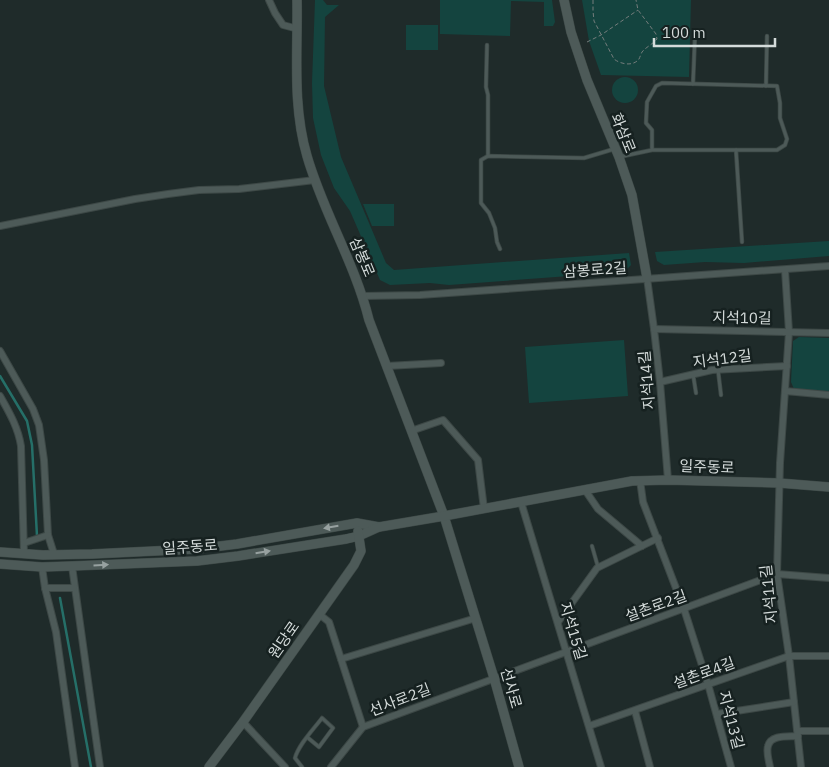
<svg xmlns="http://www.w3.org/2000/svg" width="829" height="767" font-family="'IBM Plex Sans','Noto Sans KR',sans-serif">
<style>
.green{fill:#14443f}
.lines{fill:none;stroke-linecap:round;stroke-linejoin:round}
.stream{stroke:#256f68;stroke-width:2.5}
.lane-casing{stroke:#3d4846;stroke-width:4.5}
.street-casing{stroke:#3d4846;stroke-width:8}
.secondary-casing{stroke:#3d4846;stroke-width:10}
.path{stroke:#747d7c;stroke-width:1;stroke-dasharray:4 2.5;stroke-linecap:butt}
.lane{stroke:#4d5a58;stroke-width:3}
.street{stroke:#4d5a58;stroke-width:6}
.secondary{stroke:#4d5a58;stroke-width:9}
.oneway{fill:#97a1a0}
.labels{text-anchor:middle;stroke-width:5;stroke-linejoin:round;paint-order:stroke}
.street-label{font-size:15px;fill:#d4dbda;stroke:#162120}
</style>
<rect width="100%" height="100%" fill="#1f2b2a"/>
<g class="green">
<path d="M315 0H323L327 5H339L325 17 324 86 341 157 386 263 394 270 629 253 631 265 624 272 449 285 430 283 390 285 380 280 350 211 334 188 321 155 313 118 312 83Z"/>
<path d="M440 0H552L555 22 553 26H544V2L511 1 510 36 440 34Z"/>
<path d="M582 0H691L689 77 601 75 589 41Z"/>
<rect x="406" y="25" width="32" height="25"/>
<circle cx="625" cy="90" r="13"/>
<path d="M363 204H394V226H372Z"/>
<path d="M829 241V256L744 263 705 262 664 265 657 261 655 252Z"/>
<path d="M799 337 829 338V392L794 389 791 382 793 341Z"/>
<path d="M624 340 628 396 529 403 525 347Z"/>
</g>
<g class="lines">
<g class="stream">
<path d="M0 376 27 421 32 445 37 536"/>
<path d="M60 598 91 767"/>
</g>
<defs>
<g id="lane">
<path d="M487 45 486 87 488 95V156"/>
<path d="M693 84 695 35"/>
<path d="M766 86 767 36"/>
<path d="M736 150 742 242"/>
<path d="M619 157 652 150H777L785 145 787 139 780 118V103L777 86 662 83 656 86 647 102 646 123 652 130V150"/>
<path d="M500 249 497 242 495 228 489 213 481 203V160L488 156 584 158 614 149"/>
<path d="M718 370 721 395"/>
<path d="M693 374 696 393"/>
<path d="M592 546 598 567"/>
<path d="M302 767 295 758C299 744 313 730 322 718L333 728 319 747 307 737"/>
</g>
<g id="street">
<path d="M269 0 275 13 283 25 298 29"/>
<path d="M0 226 135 199 168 194 199 190 239 189 315 180"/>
<path d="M785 270 789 332 780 463 777 574 789 656 801 767"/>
<path d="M647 278 654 329 660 382 668 480"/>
<path d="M363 296 420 295 829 266"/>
<path d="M654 329 829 333"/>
<path d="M0 351 33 409 39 425 44 460 48 535 54 554"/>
<path d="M387 366 441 363"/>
<path d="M660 382 712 370 787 366"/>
<path d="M785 391 829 395"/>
<path d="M0 396C9 412 18 427 21 446L24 554"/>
<path d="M411 431 443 420 478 460 484 509"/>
<path d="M640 480 643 502 684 609 708 684 731 767"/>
<path d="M585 490 598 509 642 546"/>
<path d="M521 502 601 767"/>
<path d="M24 543 48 535"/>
<path d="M72 566 100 767"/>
<path d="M42 567 45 588 56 632 75 767"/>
<path d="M45 588H74"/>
<path d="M319 614 329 622 363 727"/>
<path d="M558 622 597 568 658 538"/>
<path d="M341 659 476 618"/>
<path d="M635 711 650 767"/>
<path d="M717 714 794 702"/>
<path d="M243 722 285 767"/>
<path d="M589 726 789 656H829"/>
<path d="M798 731H829"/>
<path d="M331 767 363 727 777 574 829 578"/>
<path d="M770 767C769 761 766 752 768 746 771 734 789 737 798 736"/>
</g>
<g id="secondary">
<path d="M297 0C298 52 292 105 307 156 323 212 355 263 369 320L444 516 494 678 519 767"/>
<path d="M564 0 571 32 587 80 619 157 632 195 647 278"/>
<path d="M0 552 43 555 92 554 196 549 237 544 357 523 379 527"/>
<path d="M0 564 42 567 72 566 197 561 238 556 346 539 359 536 379 527 444 516 632 481 668 480 779 483 829 487"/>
<path d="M209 767 243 722 354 565 361 551 358 531"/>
</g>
</defs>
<use href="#lane" class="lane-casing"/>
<use href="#street" class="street-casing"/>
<use href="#secondary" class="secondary-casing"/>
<g class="path">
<path d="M593 0V11L594 21 614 59C620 64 633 67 639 59 640 57 641 54 642 52 646 47 653 44 657 39L656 34 638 10 636 0"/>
<path d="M587 42 601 35 638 10"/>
</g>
<use href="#lane" class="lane"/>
<use href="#street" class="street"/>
<use href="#secondary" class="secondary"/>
</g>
<defs><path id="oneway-solid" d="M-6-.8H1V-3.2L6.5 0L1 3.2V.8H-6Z" transform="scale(1.25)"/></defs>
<g class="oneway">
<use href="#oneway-solid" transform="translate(331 527) rotate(170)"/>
<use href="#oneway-solid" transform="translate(263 552) rotate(-9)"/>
<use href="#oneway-solid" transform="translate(101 565) rotate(-3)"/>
</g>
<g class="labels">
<g class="street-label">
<text transform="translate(623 133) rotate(68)" y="5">화삼로</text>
<text transform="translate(362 257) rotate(67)" y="5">삼봉로</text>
<text transform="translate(595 270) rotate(-4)" y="5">삼봉로2길</text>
<text transform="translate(742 318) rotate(1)" y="5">지석10길</text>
<text transform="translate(722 359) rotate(-7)" y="5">지석12길</text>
<text transform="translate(647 380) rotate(-95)" y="5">지석14길</text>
<text transform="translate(707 467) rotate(2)" y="5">일주동로</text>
<text transform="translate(190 547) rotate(-4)" y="5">일주동로</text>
<text transform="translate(769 594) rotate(-96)" y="5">지석11길</text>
<text transform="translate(656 606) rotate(-20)" y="5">설촌로2길</text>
<text transform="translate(573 631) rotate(73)" y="5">지석15길</text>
<text transform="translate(284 640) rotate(-55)" y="5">원당로</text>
<text transform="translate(704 673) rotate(-20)" y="5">설촌로4길</text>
<text transform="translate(511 688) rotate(74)" y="5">선사로</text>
<text transform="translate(400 700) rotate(-21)" y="5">선사로2길</text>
<text transform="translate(731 720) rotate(75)" y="5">지석13길</text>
</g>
</g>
<path d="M654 38v8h121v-8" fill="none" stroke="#d4dbda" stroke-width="2.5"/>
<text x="662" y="38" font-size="15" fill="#d4dbda" stroke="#162120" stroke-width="4" paint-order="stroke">100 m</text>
</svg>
